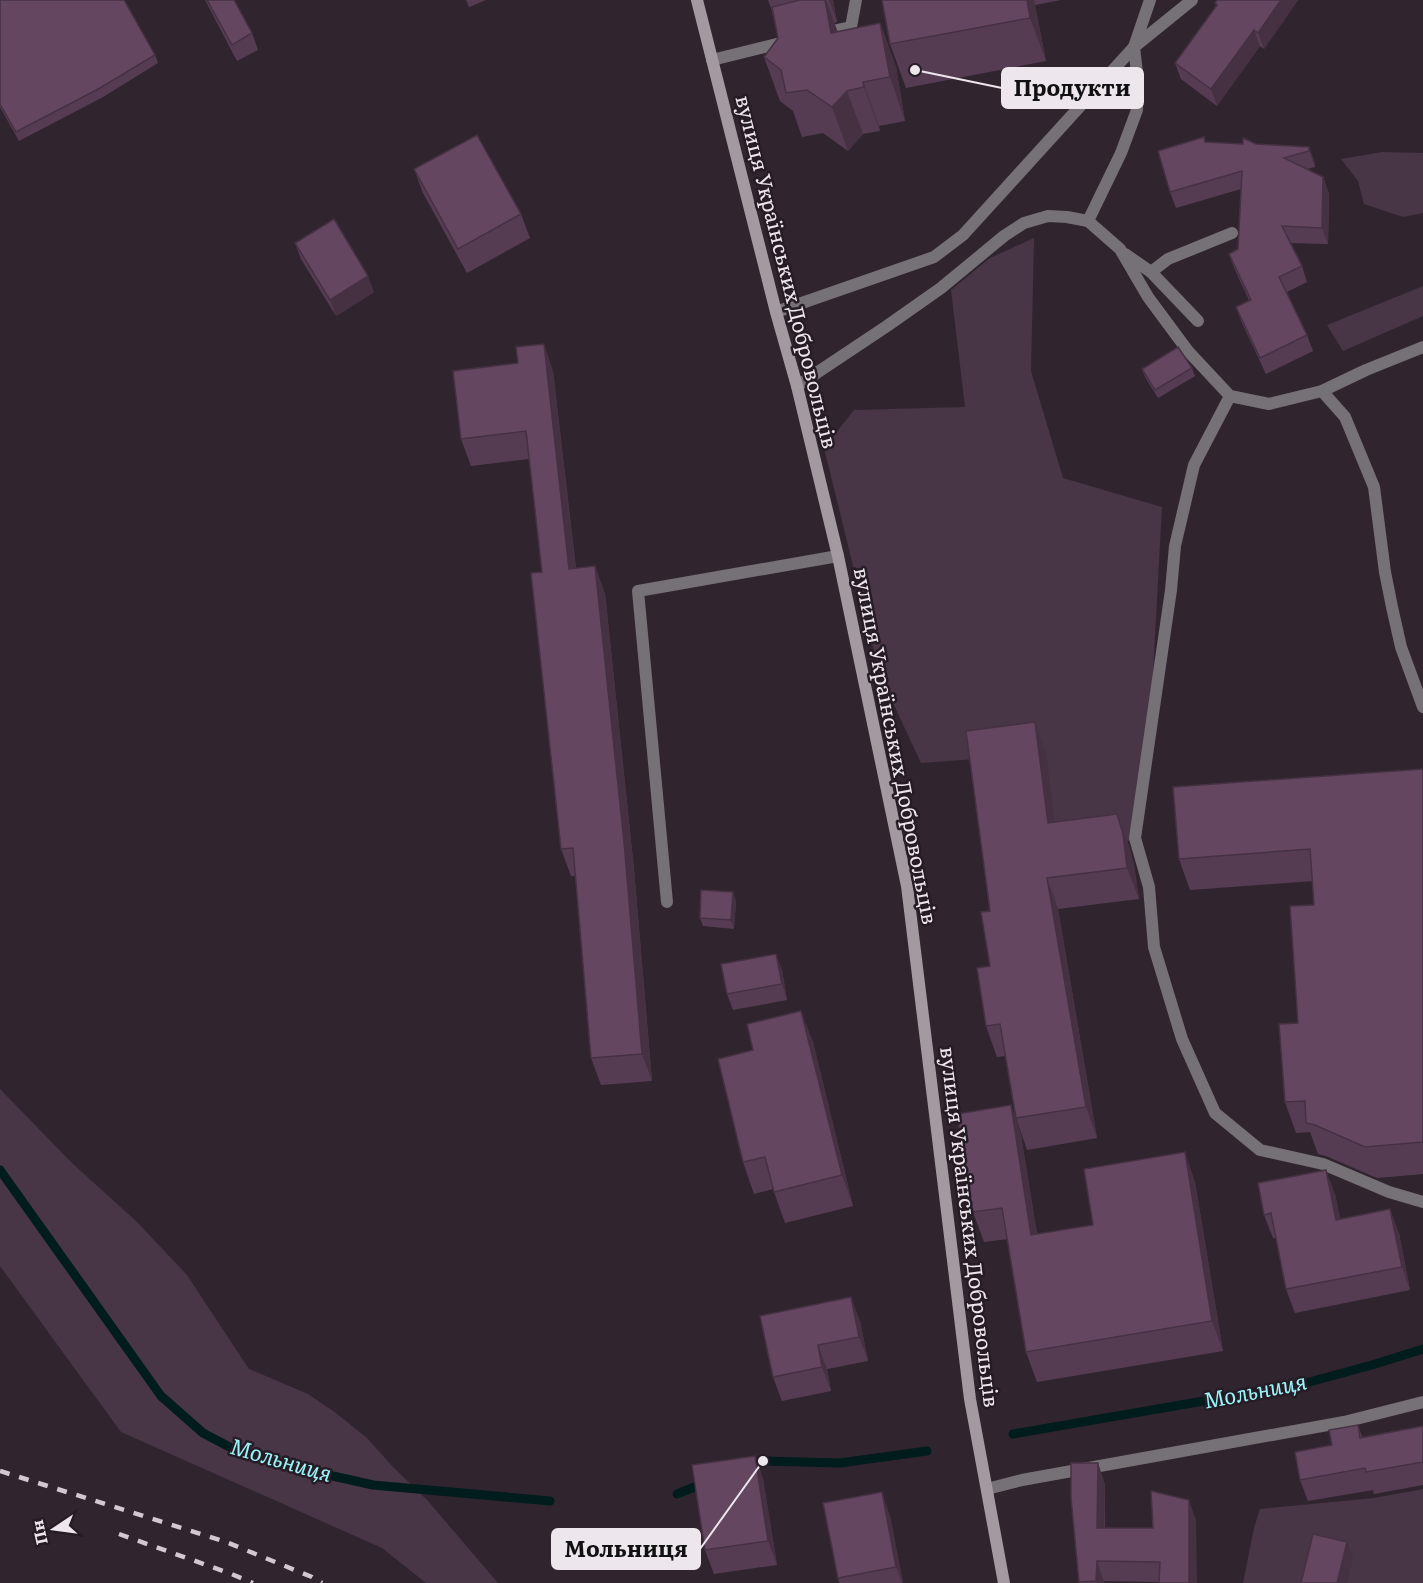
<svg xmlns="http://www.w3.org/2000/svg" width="1423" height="1583" font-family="Literata,serif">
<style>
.green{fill:#483546}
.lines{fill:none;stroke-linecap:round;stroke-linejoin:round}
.stream{stroke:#011c1d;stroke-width:9}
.lane{stroke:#767176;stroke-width:12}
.street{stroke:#767176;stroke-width:12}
.secondary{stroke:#a299a1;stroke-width:12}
.rail{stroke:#d1c8d0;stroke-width:4.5;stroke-dasharray:10 10;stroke-linecap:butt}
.wall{fill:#563c53}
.shaded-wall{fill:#463143}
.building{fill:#644660;stroke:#463143;stroke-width:1.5}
.labels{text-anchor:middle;stroke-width:5;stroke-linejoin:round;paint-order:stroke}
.street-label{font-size:21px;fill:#eee6ed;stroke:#261c25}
.water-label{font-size:22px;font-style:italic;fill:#9af5f9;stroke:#261c25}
.leader{fill:none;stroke:#eee6ed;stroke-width:2}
.callout-dot{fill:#eee6ed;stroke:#261c25;stroke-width:2}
.callout{fill:#eee6ed;stroke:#eee6ed;stroke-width:2}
.callout-label{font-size:22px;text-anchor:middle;font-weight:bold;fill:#111}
</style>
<rect width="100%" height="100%" fill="#30252f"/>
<g class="green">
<path d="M1382 152 1423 153V213L1403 217 1364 204 1358 181 1341 159Z"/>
<path d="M1034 238 1031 371 1063 478 1162 507 1150 730 1135 838 1114 847 1059 854 1046 754 921 763 880 675 824 448 854 410 965 407 951 290 990 258Z"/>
<path d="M1423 286V316L1343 351 1327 325Z"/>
<path d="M0 1089 72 1163 137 1222 187 1275 249 1369 308 1394 336 1413 367 1438 393 1467 428 1501 498 1583H426L382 1548 121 1432 0 1266Z"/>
<path d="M1423 1489V1583H1243L1254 1528 1260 1509 1374 1498Z"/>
</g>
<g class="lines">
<g class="stream">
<path d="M0 1170 161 1396 203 1433 239 1452 302 1469 373 1485 550 1501"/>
<path d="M1013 1434 1302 1384 1372 1365 1423 1349"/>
<path d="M746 1468 763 1461 840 1463 927 1451"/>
<path d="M677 1494 705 1483"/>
</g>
<g class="lane">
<path d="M823 33 851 27 856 0"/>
<path d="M712 60 789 41"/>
<path d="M1088 221 1121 153 1137 110V73L1134 47 1150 0"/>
<path d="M1125 254 1151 272 1198 321"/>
<path d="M1151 272 1168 259 1232 233"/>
<path d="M797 386 887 326 941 288 1004 236 1024 223 1048 216 1067 217 1088 221 1120 249 1148 297 1188 351 1230 396 1269 404 1322 391 1366 370 1423 347"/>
<path d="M1322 391 1345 417 1374 487 1385 572 1392 607 1401 647 1423 707"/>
<path d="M1230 396 1194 465 1175 546 1171 590 1135 838 1149 887 1154 947 1182 1039 1215 1113 1260 1150 1323 1164 1389 1192 1423 1202"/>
<path d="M667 902 638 591 838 556"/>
<path d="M987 1489 1022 1480 1344 1422 1423 1402"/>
</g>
<path class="street" d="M776 312 934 257 963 235 1134 47 1192 0"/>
<path class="secondary" d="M697 0 776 312 797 386 838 556 907 886 970 1399 1004 1583"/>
<g class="rail">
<path d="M0 1471 226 1542 312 1577 322 1583"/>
<path d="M119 1534 229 1573 253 1583"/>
</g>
</g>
<g class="wall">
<path d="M0 0 155 55 158 63 103 97 19 141 0 107Z"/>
<path d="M205 0H234L252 33 258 50 237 61Z"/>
<path d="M466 0H486L469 7Z"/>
<path d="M768 0H833L837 22 834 23 837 32 880 23 896 67 905 121 879 126 880 131 863 134 848 151 823 133 802 137 793 111 780 101 764 57 778 38 772 11Z"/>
<path d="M882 0H1061L1035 5 1046 61 906 88 890 44Z"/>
<path d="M1217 0H1298L1264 49 1260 46 1217 106 1181 79 1175 63 1216 6 1215 3Z"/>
<path d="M1206 142 1309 147 1315 163V167L1307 169 1323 177 1329 194 1328 244 1290 243 1302 266 1307 282 1287 292 1307 335 1313 351 1266 374 1242 323 1236 307 1249 300 1235 270 1229 254 1238 249 1241 189 1176 208 1170 192Z"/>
<path d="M414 169 521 214 530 238 467 273 423 193Z"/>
<path d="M295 243 374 292 336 316 301 259Z"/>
<path d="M1192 368 1195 376 1158 398 1145 377 1142 369Z"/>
<path d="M553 371 576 568 605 593 634 869 652 1081 601 1085 591 1058 576 876H571L561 849 542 572 529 459 471 466 461 439Z"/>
<path d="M1046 754 1055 822 1117 814 1129 846 1134 865 1139 899 1058 909 1097 1138 1027 1150 1016 1118 1005 1056 997 1057 986 1026 990 966V911Z"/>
<path d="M1423 769V1174L1377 1178 1326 1156 1318 1154 1310 1132 1296 1133 1285 1102 1298 1023 1314 905 1313 881 1190 890 1179 859Z"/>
<path d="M736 901 734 929 703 926 700 918Z"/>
<path d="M782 970 787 1000 733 1010 727 994Z"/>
<path d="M813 1042 853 1206 785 1223 773 1189 754 1194 743 1162Z"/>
<path d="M1011 1105 1021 1135 1037 1234 1093 1225 1195 1182 1223 1351 1037 1382 1026 1352 1008 1239 984 1242 973 1212Z"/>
<path d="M1335 1194 1340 1219 1399 1233 1410 1290 1295 1313 1286 1289 1276 1238H1273L1264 1215Z"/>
<path d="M760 1316 860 1321 868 1361 827 1369 831 1391 782 1401 773 1377Z"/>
<path d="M1358 1425 1362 1437 1423 1426V1485L1374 1494 1373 1490 1308 1501 1300 1480 1332 1445Z"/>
<path d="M755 1456 763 1479 777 1565 714 1574 705 1550Z"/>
<path d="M1105 1484V1528H1153L1196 1520 1159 1582 1104 1581V1583H1080L1079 1582Z"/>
<path d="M890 1516 903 1583H839L838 1578Z"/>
</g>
<g class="shaded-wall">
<path d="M825 0H826L840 38 831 33Z"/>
<path d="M829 0H833L837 22Z"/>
<path d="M1027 0H1034L1035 5 1046 61 1030 18Z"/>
<path d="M1281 0H1298L1264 49 1258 33Z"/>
<path d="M880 23 896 67 905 121 890 77Z"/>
<path d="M1254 30 1260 46 1217 106 1211 89Z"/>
<path d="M863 82 879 126 880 131 864 87Z"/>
<path d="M847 91 863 134 848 151 832 107Z"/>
<path d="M1309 147 1315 163V167L1309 151Z"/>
<path d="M1323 177 1329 194 1328 244 1322 228Z"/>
<path d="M368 276 374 292 336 316 330 300Z"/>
<path d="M544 344 553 371 579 596 569 569Z"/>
<path d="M595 566 605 593 634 869 652 1081 642 1054Z"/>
<path d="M1035 722 1046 754 1059 854 1048 823Z"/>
<path d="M1117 814 1129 846 1134 865 1139 899 1127 868Z"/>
<path d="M1047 878 1058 909 1097 1138 1086 1107Z"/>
<path d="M733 892 736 901 734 929 731 920Z"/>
<path d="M776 954 782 970 787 1000 782 984Z"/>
<path d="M801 1011 813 1042 853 1206 842 1175Z"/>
<path d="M1011 1105 1021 1135 1042 1265 1031 1235Z"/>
<path d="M1185 1152 1195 1182 1223 1351 1212 1321Z"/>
<path d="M1326 1170 1335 1194 1344 1244 1336 1220Z"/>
<path d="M1390 1209 1399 1233 1410 1290 1402 1267Z"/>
<path d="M851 1297 860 1321 868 1361 859 1337Z"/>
<path d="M818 1345 827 1369 831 1391 822 1367Z"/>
<path d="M755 1456 763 1479 777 1565 768 1541Z"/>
<path d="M1098 1463 1105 1484 1104 1549 1097 1528Z"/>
<path d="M882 1492 890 1516 903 1583H902L896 1567Z"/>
<path d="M1189 1500 1196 1520 1197 1583H1189Z"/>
<path d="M1347 1542 1353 1558 1347 1583H1337Z"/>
<path d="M1097 1561 1104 1581V1583H1097L1096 1581Z"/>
</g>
<g class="building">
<path d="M0 0H124L155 55 100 88 16 132 0 104Z"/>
<path d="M207 0H234L252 33 232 45Z"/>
<path d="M800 0H825L831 33 880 23 890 77 863 82 864 87 847 91 832 107 807 90 786 93 781 70 764 57 778 38 772 7Z"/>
<path d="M882 0H1027L1030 18 890 44Z"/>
<path d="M1217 0H1281L1258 33 1254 30 1211 89 1175 63 1217 5 1215 3Z"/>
<path d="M477 135 521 214 458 249 414 169Z"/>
<path d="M1204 137 1205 142 1243 144V138L1256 144 1309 147V151L1284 158 1323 177 1322 228 1282 226 1302 266 1279 277 1307 335 1260 358 1236 307 1251 300 1229 254 1238 249 1242 171 1170 192 1158 151Z"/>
<path d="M334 219 368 276 330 300 295 243Z"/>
<path d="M544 344 569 569 595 566 624 842 642 1054 591 1058 573 848 561 849 531 573 542 572 526 431 461 439 453 371 518 363 516 347Z"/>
<path d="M1178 347 1192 368 1155 390 1142 369Z"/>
<path d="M1035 722 1048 823 1117 814 1123 834 1127 868 1047 878 1086 1107 1016 1118 1000 1024 986 1026 977 968 990 966 981 912 990 911 966 731Z"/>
<path d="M1423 769V1142L1365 1147 1315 1125 1306 1123 1305 1101 1285 1102 1279 1024 1298 1023 1290 906 1314 905 1310 849 1179 859 1173 787Z"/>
<path d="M701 890 733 892 731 920 700 918Z"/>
<path d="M776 954 782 984 727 994 721 964Z"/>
<path d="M801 1011 842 1175 774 1192 765 1157 743 1162 718 1059 753 1050 747 1024Z"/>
<path d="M1011 1105 1031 1235 1093 1225 1084 1169 1185 1152 1212 1321 1026 1352 1002 1208 973 1212 957 1114Z"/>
<path d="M1326 1170 1336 1220 1390 1209 1402 1267 1286 1289 1271 1213 1264 1215 1258 1183Z"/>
<path d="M851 1297 859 1337 818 1345 822 1367 773 1377 760 1316Z"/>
<path d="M1358 1425 1360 1438 1423 1426V1462L1366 1472 1365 1468 1300 1480 1295 1452 1332 1445 1329 1430Z"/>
<path d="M755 1456 768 1541 705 1550 692 1465Z"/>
<path d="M1071 1463H1098L1097 1528H1153L1151 1491 1189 1500V1583H1159L1160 1562 1097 1561 1096 1581 1079 1582 1071 1498Z"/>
<path d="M882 1492 896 1567 838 1578 823 1503Z"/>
<path d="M1313 1534 1347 1542 1337 1583H1301Z"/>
</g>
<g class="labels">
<g class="street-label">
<text transform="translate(786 272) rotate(76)" y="7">вулиця Українських Добровольців</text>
<text transform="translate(895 746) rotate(79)" y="7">вулиця Українських Добровольців</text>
<text transform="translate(969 1227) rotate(83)" y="7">вулиця Українських Добровольців</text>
</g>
<g class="water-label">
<text transform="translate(1255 1391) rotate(-11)" y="8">Мольниця</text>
<text transform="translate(281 1460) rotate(16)" y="8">Мольниця</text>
</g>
</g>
<path class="leader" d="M915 70L1002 88M763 1461L700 1549"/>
<g class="callout-dot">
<circle cx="915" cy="70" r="6"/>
<circle cx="763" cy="1461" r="6"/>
</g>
<g class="callout">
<rect x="1002" y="68" width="141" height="40" rx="6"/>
<rect x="552" y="1529" width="148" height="40" rx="6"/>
</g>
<g class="callout-label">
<text x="1072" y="96">Продукти</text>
<text x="626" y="1557">Мольниця</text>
</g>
<g transform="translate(54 1529) rotate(257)" stroke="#261c25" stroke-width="4.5" paint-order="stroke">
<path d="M0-4.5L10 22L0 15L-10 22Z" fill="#eee6ed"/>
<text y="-9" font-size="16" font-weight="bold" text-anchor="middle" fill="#eee6ed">Пн</text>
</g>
</svg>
